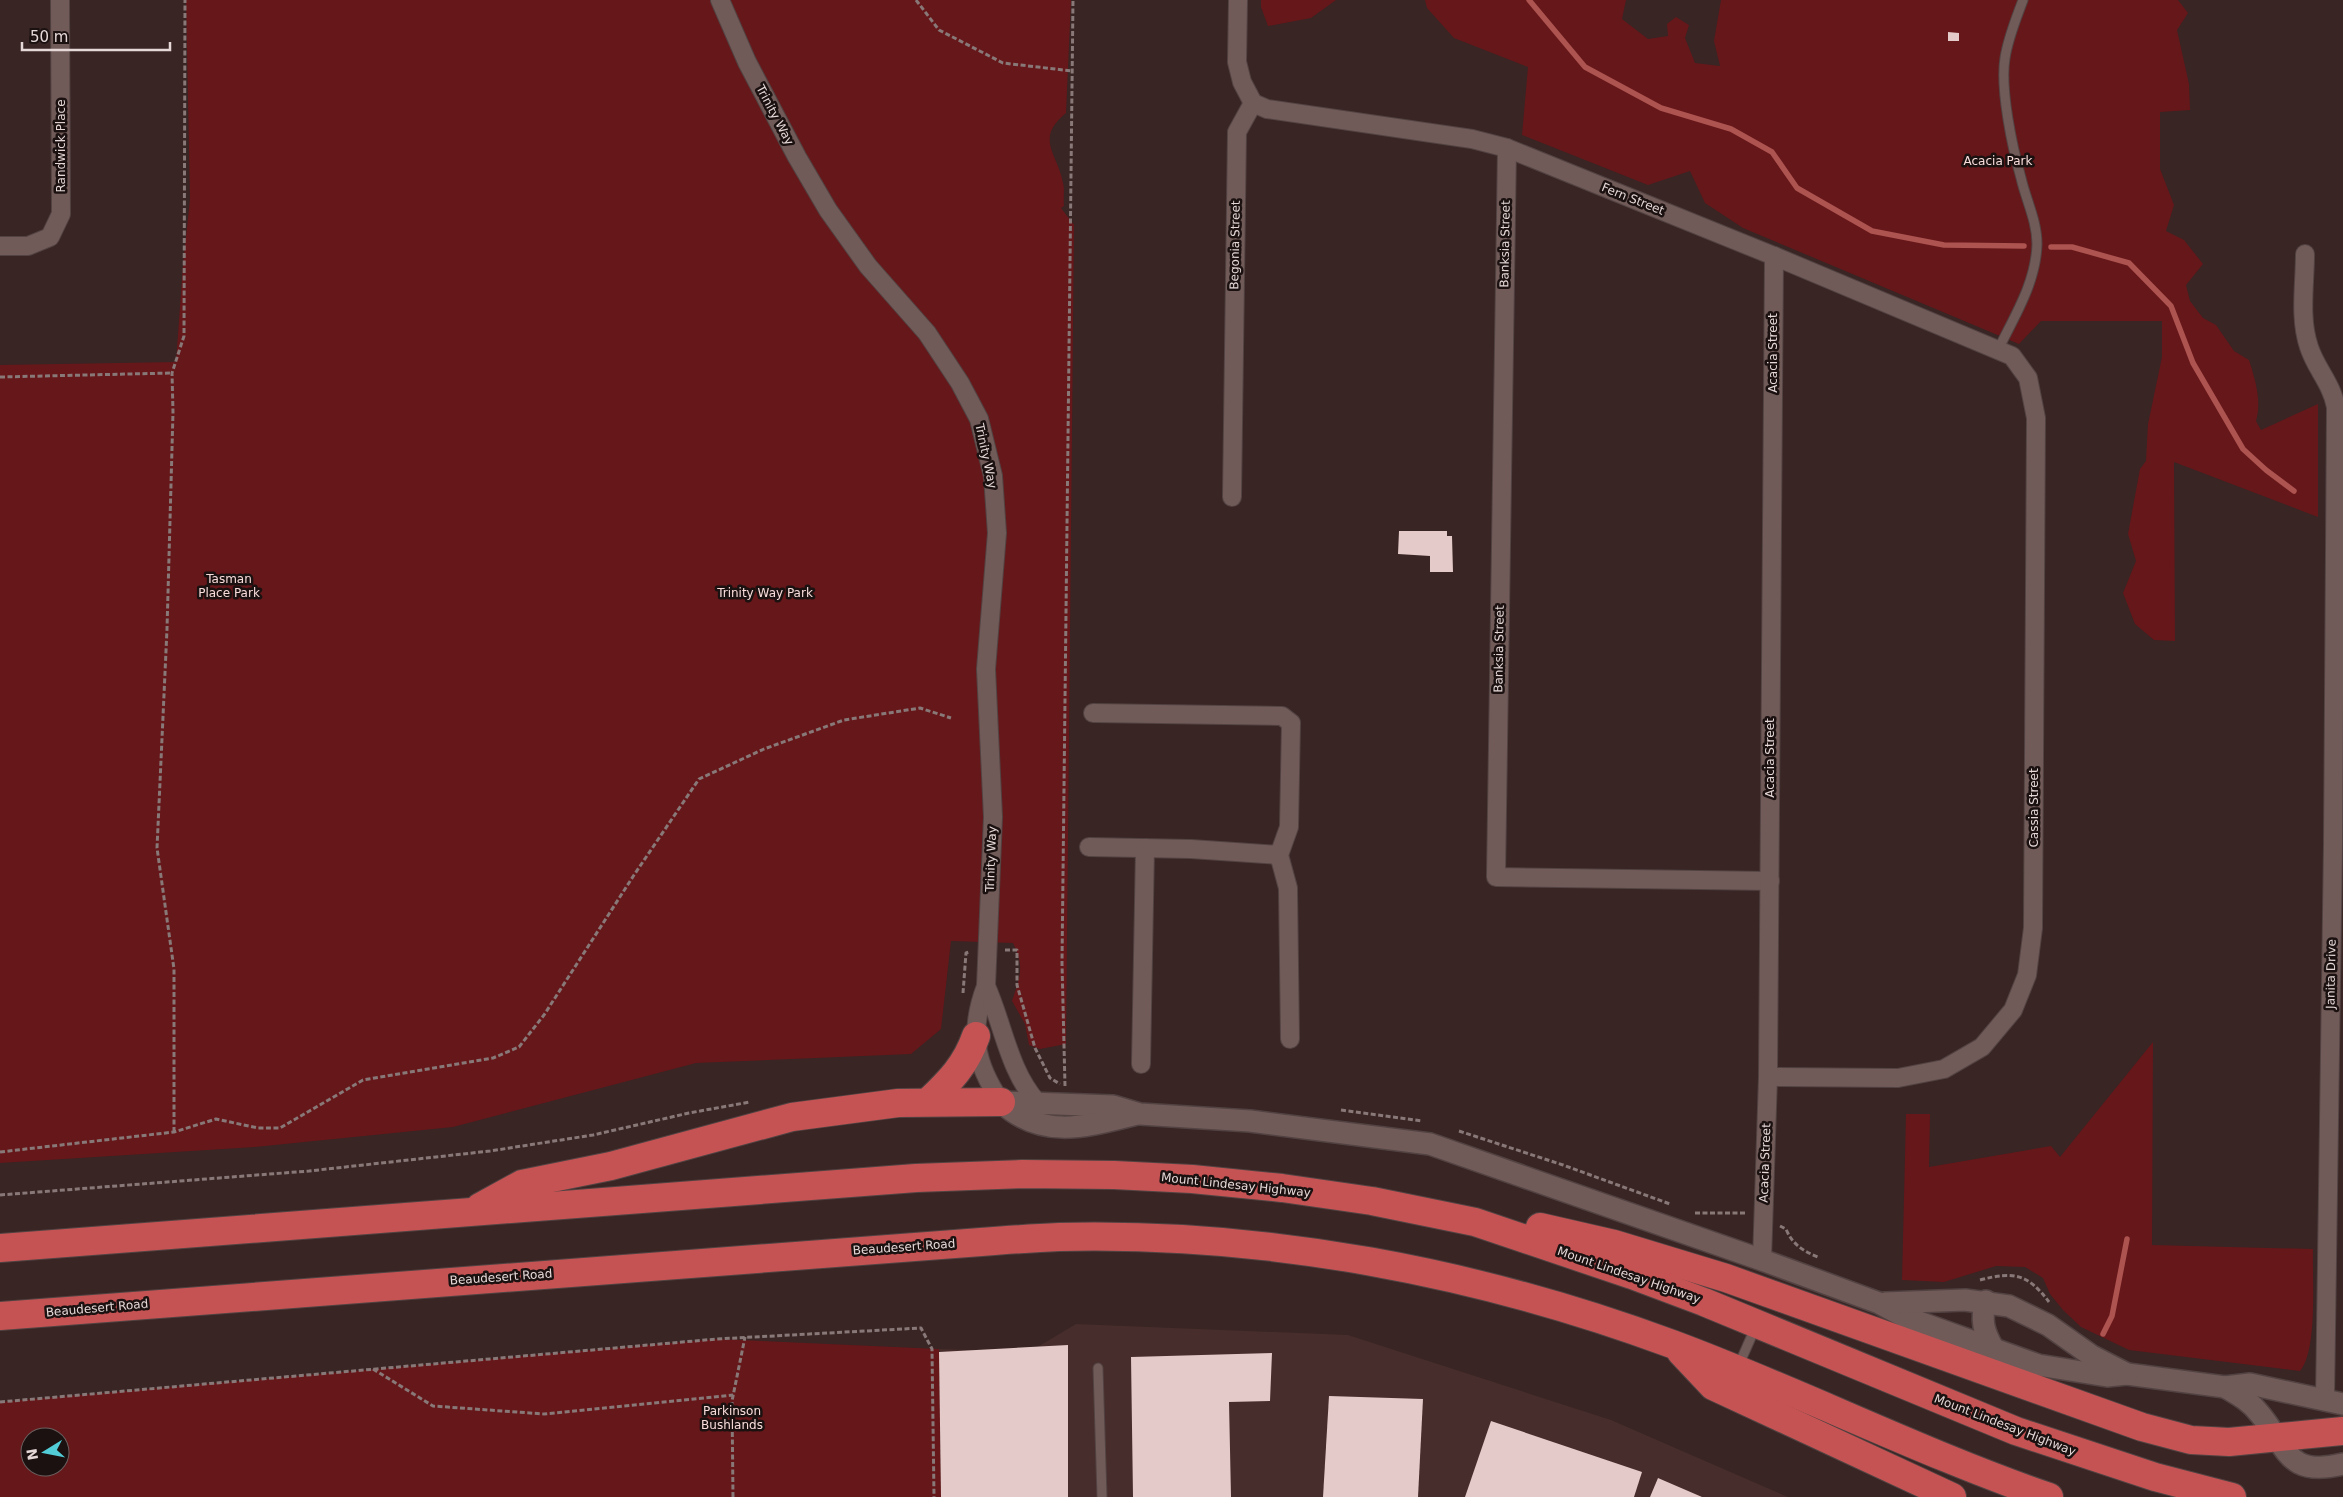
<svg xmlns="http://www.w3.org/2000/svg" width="2343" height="1497" font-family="'DejaVu Sans',sans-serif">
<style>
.built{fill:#472d2b}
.green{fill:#66171a;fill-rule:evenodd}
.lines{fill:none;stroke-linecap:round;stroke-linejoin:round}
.stream{stroke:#ad5350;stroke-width:5.5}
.building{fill:#e4cac8}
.service-casing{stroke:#524342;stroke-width:11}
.minor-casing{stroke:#524342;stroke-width:20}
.tertiary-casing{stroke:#524342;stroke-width:24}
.trunk-casing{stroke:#524342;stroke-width:30}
.path{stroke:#887877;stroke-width:3;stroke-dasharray:5 2.5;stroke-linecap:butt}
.service{stroke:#715b59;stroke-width:9}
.minor{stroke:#715b59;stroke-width:18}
.tertiary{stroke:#715b59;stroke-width:21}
.trunk{stroke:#c65354;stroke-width:28}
.labels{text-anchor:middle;stroke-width:5;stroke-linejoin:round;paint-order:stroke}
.street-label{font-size:12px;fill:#e5d8d7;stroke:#1a1110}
.park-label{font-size:12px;fill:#f8dddb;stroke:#1a1110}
</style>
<rect width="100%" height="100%" fill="#382524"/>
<path class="built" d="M1076 1324 1348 1335 1611 1420 1788 1497H941L939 1349 1029 1352Z"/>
<g class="green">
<path d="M186 0H1071L1066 113C1034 139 1058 154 1063 183 1065 190 1063 199 1064 206L1061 208 1074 225 1066 1044 1040 1049 1029 1045 1025 1024 1012 1001C1020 977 1025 967 1013 943L951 941 941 1029 911 1054 696 1063 453 1127 255 1147 0 1163V365L176 362 183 265 190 199Z"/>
<path d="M1261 0H1336L1311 18 1268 26 1261 7Z"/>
<path d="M1425 0H1626L1622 19 1648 39 1668 36 1667 24 1676 17 1689 25 1685 38 1695 63 1720 66 1714 41 1721 0H2178L2188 13 2177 30 2189 84 2190 110 2160 112V169L2174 205 2166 231 2184 240 2203 264 2186 285 2190 301 2203 318 2216 325 2234 351 2249 360C2255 379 2262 401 2256 421L2261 430 2318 404V517L2174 462 2175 641 2154 640 2135 624 2123 593 2136 561 2128 534 2140 469 2146 461 2148 424 2162 357V321H2041L2019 344 1743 228 1705 203 1690 171 1648 185 1522 135 1528 67 1454 38 1427 8Z"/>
<path d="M2153 1042 2152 1245 2313 1249C2312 1278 2318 1350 2300 1371L2129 1350 2081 1327 2063 1310 2050 1294 2043 1278 2025 1267 1996 1266 1944 1282 1902 1280 1906 1114H1930L1929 1167 2051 1146 2060 1157Z"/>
<path d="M717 1339 939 1349 941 1497H0V1402ZM30 1437H60V1467H30Z"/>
</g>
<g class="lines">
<g class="stream">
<path d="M1529 0 1585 67 1661 108 1731 129 1772 152 1797 188 1872 231 1944 245 2024 246"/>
<path d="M2051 247H2072L2129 263 2171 306 2193 363 2243 449 2266 470 2294 491"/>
<path d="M2103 1334 2112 1316 2127 1239"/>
</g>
</g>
<g class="building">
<path d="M1948 32 1959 33V41H1948Z"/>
<path d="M1399 531H1447V536H1452L1453 572H1430V556L1398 554Z"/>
<path d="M1068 1345V1497H941L939 1352Z"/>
<path d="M1272 1353 1270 1401 1229 1402 1231 1497H1133L1131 1357Z"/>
<path d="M1329 1396 1423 1399 1418 1497H1323Z"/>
<path d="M1491 1421 1642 1472 1634 1497H1465Z"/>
<path d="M1658 1478 1702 1497H1650Z"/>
</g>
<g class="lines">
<defs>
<g id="service">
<path d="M1998 350C2014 317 2036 283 2037 244 2037 221 2026 200 2021 178 2012 146 2000 89 2005 58 2008 38 2016 19 2023 0"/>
<path d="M1738 1367 1756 1326"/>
<path d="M1098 1368 1102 1497"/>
</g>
<g id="minor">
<path d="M720 0 747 62 797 157 828 210 868 266 927 333 960 383 979 419 993 476 997 533 986 669 993 817 986 986C969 1031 974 1062 1001 1102"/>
<path d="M1253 103 1267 109 1472 139 1507 148 1774 256 2012 356 2028 378 2036 418 2033 928 2027 975 2013 1010 1982 1047 1944 1069 1898 1078 1768 1077"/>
<path d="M1507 148 1496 877 1770 881"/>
<path d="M0 246H28L50 237 61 214 60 0"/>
<path d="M2305 254C2305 284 2299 318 2309 347 2316 369 2331 382 2336 407L2333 844 2325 1400"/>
<path d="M1232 497 1237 132 1253 103 1242 82 1237 62 1238 0"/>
<path d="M1093 713 1282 716 1291 723 1289 827 1279 855 1288 888 1290 1039"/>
<path d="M1089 847 1191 849 1279 855"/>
<path d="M986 986C1003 1024 1009 1071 1037 1102"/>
<path d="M1141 1064 1145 848"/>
<path d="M1762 1260 1768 1077 1774 256"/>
</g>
<g id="tertiary">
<path d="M1001 1102 1113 1106 1140 1114 1250 1121 1430 1144 1762 1260 1879 1303 1905 1317 2038 1365 2107 1376 2127 1374 2225 1387 2250 1384 2343 1404"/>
<path d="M1001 1102C1043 1141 1088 1126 1137 1114"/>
<path d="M1986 1301C1980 1320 1984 1332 1993 1348"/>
<path d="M1885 1303 1965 1300 2009 1306 2048 1325 2092 1356 2127 1374"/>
<path d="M2225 1387C2238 1395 2250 1401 2259 1413 2288 1447 2286 1478 2343 1464"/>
</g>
<g id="trunk">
<path d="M928 1102C950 1081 966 1065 976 1036"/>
<path d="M480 1207 522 1184 611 1166 792 1117 898 1103 1001 1102"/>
<path d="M1540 1227 1614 1244 1726 1278 2142 1427 2191 1440 2229 1442 2343 1431"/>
<path d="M0 1248 916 1178 1022 1174 1114 1175 1192 1179 1282 1188 1372 1201 1475 1222 1632 1275 1704 1302 2016 1431 2155 1477 2232 1497"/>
<path d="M0 1316 981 1242C1007 1240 1033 1238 1059 1237 1268 1232 1477 1272 1672 1344 1799 1391 1921 1453 2049 1497"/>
<path d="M1681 1352 1713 1386 1952 1497"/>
</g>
</defs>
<use href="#service" class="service-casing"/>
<use href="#minor" class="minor-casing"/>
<use href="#tertiary" class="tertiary-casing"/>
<use href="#trunk" class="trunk-casing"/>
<g class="path">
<path d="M916 0 939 30 1003 63 1072 71"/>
<path d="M0 377 172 373"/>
<path d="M1005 950H1017V985L1035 1048 1050 1078 1060 1084"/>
<path d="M963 993 966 953 969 952"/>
<path d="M1065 1086 1062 963 1073 0"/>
<path d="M1341 1110 1422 1121"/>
<path d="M1459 1131 1563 1165 1670 1204"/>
<path d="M174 1132V969L157 848 167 629 173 412 172 373 184 336 185 0"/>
<path d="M0 1152 174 1132 216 1119 258 1128H280L363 1080 493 1058 519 1047 544 1015 634 875 699 779 764 749 844 720 920 708 951 718"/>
<path d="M0 1195 309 1171 490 1151 593 1135 689 1113 750 1102"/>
<path d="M1695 1213H1746"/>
<path d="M1780 1226 1786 1229C1792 1244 1803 1251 1818 1257"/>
<path d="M1980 1280C2014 1271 2028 1274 2049 1302"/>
<path d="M373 1369 433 1406 544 1414 733 1395"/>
<path d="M0 1402 717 1339 921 1328 932 1349 934 1497"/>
<path d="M733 1497 732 1401 745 1337"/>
</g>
<use href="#service" class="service"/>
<use href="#minor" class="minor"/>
<use href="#tertiary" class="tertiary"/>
<use href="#trunk" class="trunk"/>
</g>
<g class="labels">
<g class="street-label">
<text transform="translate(775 115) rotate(62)" y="4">Trinity Way</text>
<text transform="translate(61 146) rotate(-90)" y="4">Randwick Place</text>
<text transform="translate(1633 199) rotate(22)" y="4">Fern Street</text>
<text transform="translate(1505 244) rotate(-89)" y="4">Banksia Street</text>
<text transform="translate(1235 245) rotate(-89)" y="4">Begonia Street</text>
<text transform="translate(1773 353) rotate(-90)" y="4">Acacia Street</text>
<text transform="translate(986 456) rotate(78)" y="4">Trinity Way</text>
<text transform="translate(1499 649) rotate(-89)" y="4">Banksia Street</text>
<text transform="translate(1770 758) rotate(-90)" y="4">Acacia Street</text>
<text transform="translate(2034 808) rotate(-90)" y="4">Cassia Street</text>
<text transform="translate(991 859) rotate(-88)" y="4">Trinity Way</text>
<text transform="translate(2331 974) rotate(-89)" y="4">Janita Drive</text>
<text transform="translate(1765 1163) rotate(-88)" y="4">Acacia Street</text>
<text transform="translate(1236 1185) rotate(6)" y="4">Mount Lindesay Highway</text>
<text transform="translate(904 1247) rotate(-4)" y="4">Beaudesert Road</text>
<text transform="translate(1629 1275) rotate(19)" y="4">Mount Lindesay Highway</text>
<text transform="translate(501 1277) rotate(-4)" y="4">Beaudesert Road</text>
<text transform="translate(97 1308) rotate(-5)" y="4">Beaudesert Road</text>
<text transform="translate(2005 1425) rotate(21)" y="4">Mount Lindesay Highway</text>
</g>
<g class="park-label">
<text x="1998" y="165">Acacia Park</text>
<text x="229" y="583">Tasman<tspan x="229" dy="14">Place Park</tspan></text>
<text x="765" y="597">Trinity Way Park</text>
<text x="732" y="1415">Parkinson<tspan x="732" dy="14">Bushlands</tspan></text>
</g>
</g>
<g transform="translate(45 1452) rotate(260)"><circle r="24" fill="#1a1110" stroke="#6b6160"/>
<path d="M0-4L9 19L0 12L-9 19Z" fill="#52ccd6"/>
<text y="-8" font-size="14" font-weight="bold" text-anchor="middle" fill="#e5d8d7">N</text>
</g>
<path d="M22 42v8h148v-8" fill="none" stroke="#e5d8d7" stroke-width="2.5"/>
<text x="30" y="42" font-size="15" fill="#e5d8d7" stroke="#1a1110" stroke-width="4" paint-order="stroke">50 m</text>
</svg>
